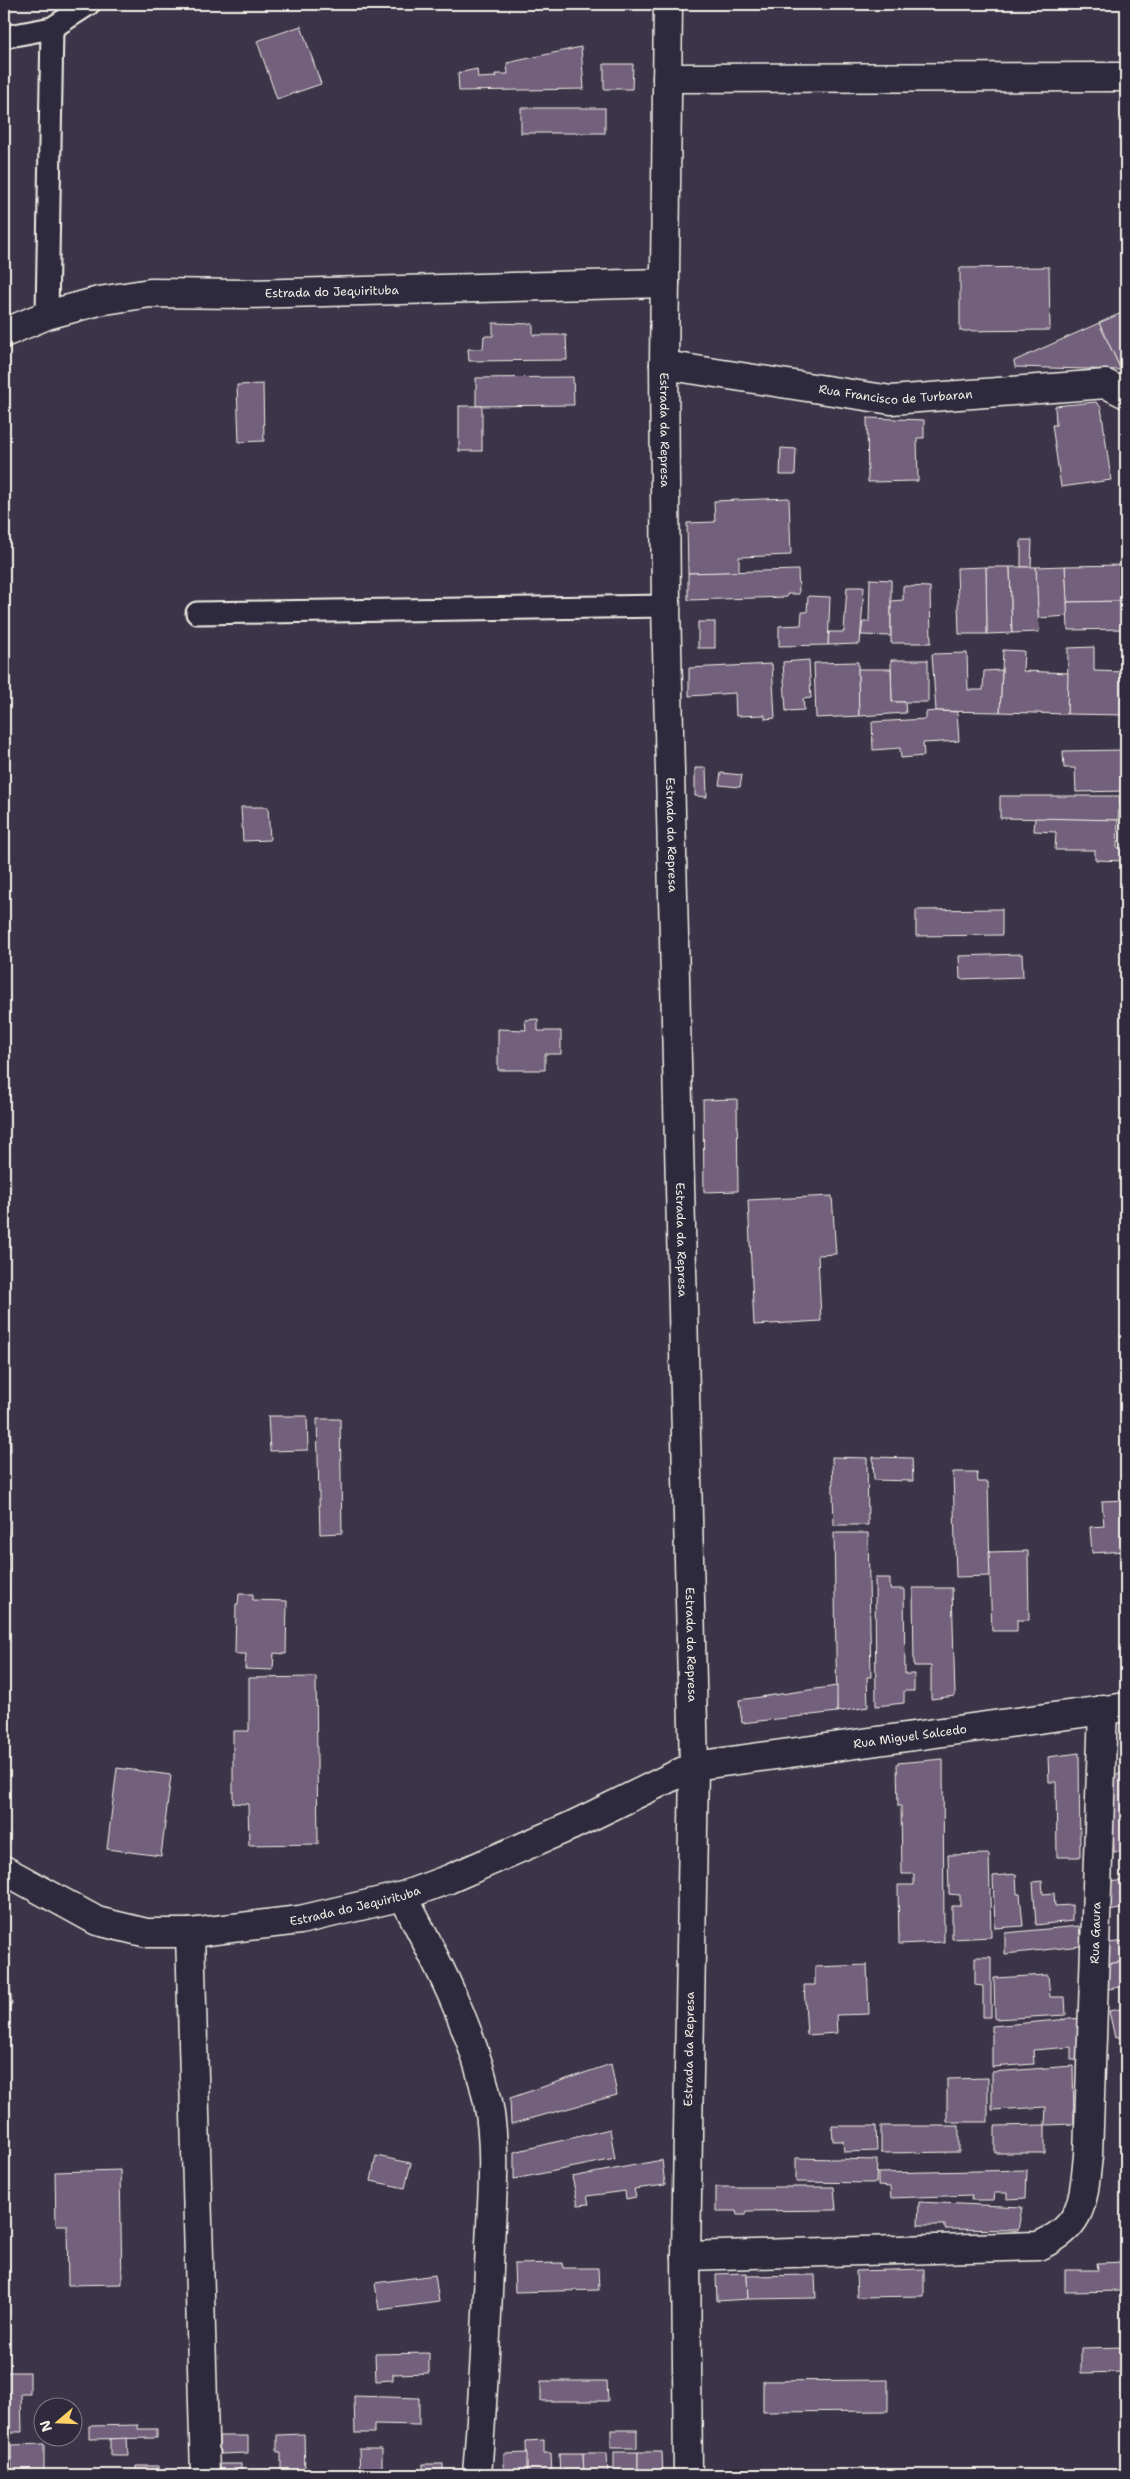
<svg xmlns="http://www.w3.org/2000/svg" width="1130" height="2479" font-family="'Shantell Sans',sans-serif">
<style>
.building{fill:#72607b;stroke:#f4f1e8}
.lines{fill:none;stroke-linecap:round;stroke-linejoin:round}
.lane-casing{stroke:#f4f1e8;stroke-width:25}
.street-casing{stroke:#f4f1e8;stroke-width:31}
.secondary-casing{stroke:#f4f1e8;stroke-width:31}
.lane{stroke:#2f2a3d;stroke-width:21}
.street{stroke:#2f2a3d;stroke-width:28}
.secondary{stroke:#2f2a3d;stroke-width:28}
.labels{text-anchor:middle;stroke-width:4.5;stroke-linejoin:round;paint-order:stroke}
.street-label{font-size:12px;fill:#f4f1e8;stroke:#2f2a3d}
</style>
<rect width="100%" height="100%" fill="#3c3549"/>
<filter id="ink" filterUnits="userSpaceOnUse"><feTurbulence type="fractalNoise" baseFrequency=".02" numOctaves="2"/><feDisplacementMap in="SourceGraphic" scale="10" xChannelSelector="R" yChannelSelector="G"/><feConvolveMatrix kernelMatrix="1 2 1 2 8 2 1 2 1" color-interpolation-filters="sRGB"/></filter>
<g filter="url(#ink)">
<g class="building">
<path d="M301 26 321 84 277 99 257 41Z"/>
<path d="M581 47 584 89 459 91 458 73 477 69 478 78 496 77 495 74H508L507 63Z"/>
<path d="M604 64H633L632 89H604Z"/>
<rect x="521" y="108" width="84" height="25"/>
<path d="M1049 267 1050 330 960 331V268Z"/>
<path d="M1126 311V370H1121L1099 323Z"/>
<path d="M493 323 533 324V335H566L567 360 469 361 468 349H483L484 336H493Z"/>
<path d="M1099 323 1121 370 1015 367 1014 361Z"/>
<path d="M573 377 574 405 476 406V378Z"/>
<path d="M263 384 264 441 239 442 237 385Z"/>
<path d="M1096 402 1101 407 1111 480 1061 487 1052 425H1056L1055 406Z"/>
<rect x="459" y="406" width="23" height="45"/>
<path d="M867 418 924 420V438H917L918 481 868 482Z"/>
<path d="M781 448 796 449 795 475H780Z"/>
<path d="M789 498 791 555 739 557V572L688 573 687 523 715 522 714 501Z"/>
<path d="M1021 540H1032L1031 567H1021Z"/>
<path d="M1126 565V601L1067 602 1065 566Z"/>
<path d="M1065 566 1068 616 1038 618 1036 567Z"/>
<path d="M986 567H1010L1012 633 987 634Z"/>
<path d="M986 567 987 634H959L957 568Z"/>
<path d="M1010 567H1036L1039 632 1012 633Z"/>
<path d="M798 570 799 594H787V597L688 600V573Z"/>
<path d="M870 579 891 580V636L861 635 863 622H869Z"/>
<path d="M903 586 930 587 931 643H891V601L903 600Z"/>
<path d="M847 587H864L860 644 828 645 829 632H844Z"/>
<path d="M808 596 830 597 828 645 779 646V626L801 625 802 612H807Z"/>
<path d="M1126 601V629L1068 630 1067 602Z"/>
<rect x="698" y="622" width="17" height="26"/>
<path d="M1094 647V671L1126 672V715L1067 714 1068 648Z"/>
<path d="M1003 650 1024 651 1023 671 1068 673 1067 714 1000 712Z"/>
<path d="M967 653 968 690H983L984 671 1002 670 1000 712 936 711 932 654Z"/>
<path d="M809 660 811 698 803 699 804 710 786 711 783 662Z"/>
<path d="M891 660H928V702H892Z"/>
<path d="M858 662 859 716 816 718 814 663Z"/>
<path d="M772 664 775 718 765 719V715L736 716 735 693 689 696V668Z"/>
<path d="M858 669H891L892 702H905L906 713 859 716Z"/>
<path d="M936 711 957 712 959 741 923 743 924 756 901 758 900 748 873 750 872 722 926 719V712Z"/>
<path d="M1126 750V791L1076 792 1075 768H1064L1063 751Z"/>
<path d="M695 768H706L707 797 695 796Z"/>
<path d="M721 773 742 775 740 787 719 785Z"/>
<path d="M1000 796H1120L1118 820 1000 818Z"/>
<path d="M241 807H268L270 840 243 841Z"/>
<path d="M1035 818 1118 820 1117 848H1126V861L1095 860V850H1055L1056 832 1034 831Z"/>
<path d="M1002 909V935L916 936V910Z"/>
<path d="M1022 954 1023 977 960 979 959 956Z"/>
<path d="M538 1019V1031H561V1054H545V1070H498V1029L526 1030 525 1020Z"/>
<path d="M737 1099 738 1191 704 1192 703 1100Z"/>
<path d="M832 1196 836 1254 818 1255 821 1321 754 1325 748 1200Z"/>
<path d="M4 1408H10L11 1451H4Z"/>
<path d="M268 1416H307L308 1450 270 1451Z"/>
<path d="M317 1419H340L342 1533 320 1534Z"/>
<path d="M832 1457 867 1458 868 1525H834Z"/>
<path d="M873 1457 912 1458 913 1481 874 1480Z"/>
<path d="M953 1472H977L978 1482H988L990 1576 956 1577Z"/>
<path d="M4 1500H8L9 1604H6V1626H4Z"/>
<path d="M1126 1500V1551L1092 1553 1090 1527 1104 1526 1102 1501Z"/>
<path d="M834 1533H868L871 1677H867L868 1707 837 1712Z"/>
<path d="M1028 1551 1029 1620H1017V1631H992L989 1552Z"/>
<path d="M875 1578H890V1589H904L905 1674H914V1691H904V1703L876 1706Z"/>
<path d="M913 1588H952L955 1696 931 1699V1666H914Z"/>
<path d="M1126 1589V1633L1122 1590Z"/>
<path d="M239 1594H253V1600L287 1601 286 1654 274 1653 273 1670 245 1669 246 1654H235L236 1604H238Z"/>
<path d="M316 1677 318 1844 249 1845 248 1804 233 1803V1731H249V1678Z"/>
<path d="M837 1686V1712L742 1723 739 1700Z"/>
<path d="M1079 1753 1080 1857H1057L1056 1782H1049L1048 1757Z"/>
<path d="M943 1759 944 1942 899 1944 898 1885H914V1874H902L901 1806H898L897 1763Z"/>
<path d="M117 1768 171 1775 161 1856 107 1849Z"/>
<path d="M1109 1774H1126V1851L1114 1852 1113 1819H1110Z"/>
<path d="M989 1854 991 1937 952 1939V1906H960V1895L949 1894 948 1855Z"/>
<path d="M1016 1874 1017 1894H1020L1023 1926 995 1928 993 1876Z"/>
<path d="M1126 1880V1908L1108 1911V1882Z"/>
<path d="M1042 1881 1043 1894 1054 1893 1055 1906 1072 1905V1921L1036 1925 1033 1882Z"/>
<path d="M1079 1926 1081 1946 1005 1954V1933Z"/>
<path d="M1126 1941V1961L1108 1964V1943Z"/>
<path d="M975 1957H991V2017H983V1986L975 1985Z"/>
<path d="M4 1961H7L12 2005 4 2006Z"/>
<path d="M1126 1961V1986L1108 1989V1964Z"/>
<path d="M867 1965 869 2014 836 2015 837 2033 807 2035 804 1985H815V1967Z"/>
<path d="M1048 1975 1050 1997H1065L1066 2015 995 2019 994 1978Z"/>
<path d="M1126 2008V2036L1115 2038 1109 2011Z"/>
<path d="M1081 2018 1082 2060H1071V2047L1033 2050 1034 2064 992 2067V2026Z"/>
<path d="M611 2064 617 2095 511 2124 510 2098Z"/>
<path d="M1073 2066 1074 2124 1045 2125 1046 2107 992 2110V2072Z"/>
<path d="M988 2078V2122H947V2079Z"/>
<path d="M1045 2125V2153H995V2126Z"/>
<path d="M832 2126H876L877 2151 844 2152 843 2141H833Z"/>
<path d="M881 2126H959V2152L881 2153Z"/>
<path d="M610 2129 615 2159 514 2179V2152Z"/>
<path d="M376 2156 411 2163 405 2188 371 2181Z"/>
<path d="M796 2158 877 2160 876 2183 796 2182Z"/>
<path d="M662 2160 665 2185 634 2189 636 2197 626 2199 625 2191 587 2196 589 2204 578 2205 572 2177Z"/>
<path d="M120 2170 122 2284 68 2285 67 2225H56L55 2172Z"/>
<path d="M1027 2170 1026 2198 1007 2199V2193H994L993 2200H971L972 2195 891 2198 890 2187 878 2186V2173Z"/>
<path d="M716 2187H834L836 2210 747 2211 746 2215H737L736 2211H716Z"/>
<path d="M919 2202 1022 2207 1018 2230 945 2229V2225H918Z"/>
<path d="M1126 2262V2291L1065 2292V2270H1098L1097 2263Z"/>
<path d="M562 2263 563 2268H598L599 2290 515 2292 514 2264Z"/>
<path d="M924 2269V2296L857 2297 856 2271Z"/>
<path d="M747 2273 748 2299 717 2301 716 2274Z"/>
<path d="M435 2275 439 2302 379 2310 375 2283Z"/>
<path d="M815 2275 816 2298 748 2299 747 2276Z"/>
<path d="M1126 2347V2372L1081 2373V2348Z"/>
<path d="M429 2353V2373L393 2374V2380L376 2381 375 2354Z"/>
<path d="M4 2372H30V2394H21L22 2432H4Z"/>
<path d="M888 2380V2411L763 2412V2381Z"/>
<path d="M541 2381H607L608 2401H541Z"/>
<path d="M354 2396 419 2398V2425L374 2424V2433H355Z"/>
<path d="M138 2425V2429H157V2438L89 2439V2426Z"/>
<rect x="611" y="2430" width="26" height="18"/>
<path d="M304 2434 305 2475H281V2452H277V2435Z"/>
<path d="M219 2436H248V2453L220 2454Z"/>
<path d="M127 2438 128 2455H110V2439Z"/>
<path d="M544 2440V2453H551L552 2475H527L526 2441Z"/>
<path d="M44 2444V2475H12L11 2445Z"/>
<path d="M359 2449H382V2475H360Z"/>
<rect x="614" y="2452" width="24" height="23"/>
<path d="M638 2452H662L663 2475H638Z"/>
<path d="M527 2453V2475H504V2454Z"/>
<path d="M559 2453H583L584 2475H560Z"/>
<path d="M583 2453H607L608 2475H584Z"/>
<rect x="220" y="2464" width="21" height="11"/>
<rect x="423" y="2464" width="20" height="11"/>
<path d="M136 2466H158V2475H123V2472H136Z"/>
</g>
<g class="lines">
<defs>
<g id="lane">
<path d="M4 37 52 28 89 4"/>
<path d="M47 315 52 28"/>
<path d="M197 613 666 606"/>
</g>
<g id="street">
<path id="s1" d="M668 4 664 365 666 606 694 1766 686 2256 688 2475"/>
<path d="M667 78 1120 77"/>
<path id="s2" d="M664 365 891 400 1106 384 1126 394"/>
<path id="s3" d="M4 1870 97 1921 147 1933H190L300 1920 403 1896 449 1879 571 1826 694 1766 1126 1707"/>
<path d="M403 1896C437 1961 473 2030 488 2102 497 2148 492 2199 490 2245 487 2322 483 2399 477 2475"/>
<path d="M190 1933 205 2475"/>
<path id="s4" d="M686 2256 1038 2246C1084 2227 1083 2200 1088 2156L1103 1709"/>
</g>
<g id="secondary">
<path id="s5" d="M4 333 47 315 99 301 150 293 247 294 665 283"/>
</g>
</defs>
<use href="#lane" class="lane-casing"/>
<use href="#street" class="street-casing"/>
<use href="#secondary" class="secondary-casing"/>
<use href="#lane" class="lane"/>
<use href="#street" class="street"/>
<use href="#secondary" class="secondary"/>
</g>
</g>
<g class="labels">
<g class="street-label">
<text dy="4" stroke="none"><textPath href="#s5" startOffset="334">Estrada do Jequirituba</textPath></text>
<text dy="4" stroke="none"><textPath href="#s2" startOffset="234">Rua Francisco de Turbaran</textPath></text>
<text dy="4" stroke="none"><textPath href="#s1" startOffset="426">Estrada da Represa</textPath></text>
<text dy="4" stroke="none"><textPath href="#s1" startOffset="831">Estrada da Represa</textPath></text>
<text dy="4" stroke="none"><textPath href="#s1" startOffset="1236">Estrada da Represa</textPath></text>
<text dy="4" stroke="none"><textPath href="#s1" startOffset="1641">Estrada da Represa</textPath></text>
<text dy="4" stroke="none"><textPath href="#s3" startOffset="954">Rua Miguel Salcedo</textPath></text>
<text dy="4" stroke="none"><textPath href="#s3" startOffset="368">Estrada do Jequirituba</textPath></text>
<text dy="4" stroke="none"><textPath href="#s4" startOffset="686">Rua Gaura</textPath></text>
<text transform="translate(689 2049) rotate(-89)" y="4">Estrada da Represa</text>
</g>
</g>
<rect width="1130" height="2479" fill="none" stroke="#2f2a3d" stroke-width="20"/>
<rect x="10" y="10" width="1110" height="2459" fill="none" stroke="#f4f1e8" stroke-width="2" filter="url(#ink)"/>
<g transform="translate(58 2422) rotate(251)"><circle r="24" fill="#2f2a3d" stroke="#7e7a81"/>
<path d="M0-4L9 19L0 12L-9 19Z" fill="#ffd166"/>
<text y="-8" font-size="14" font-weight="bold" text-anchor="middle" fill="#f4f1e8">N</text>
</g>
</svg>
